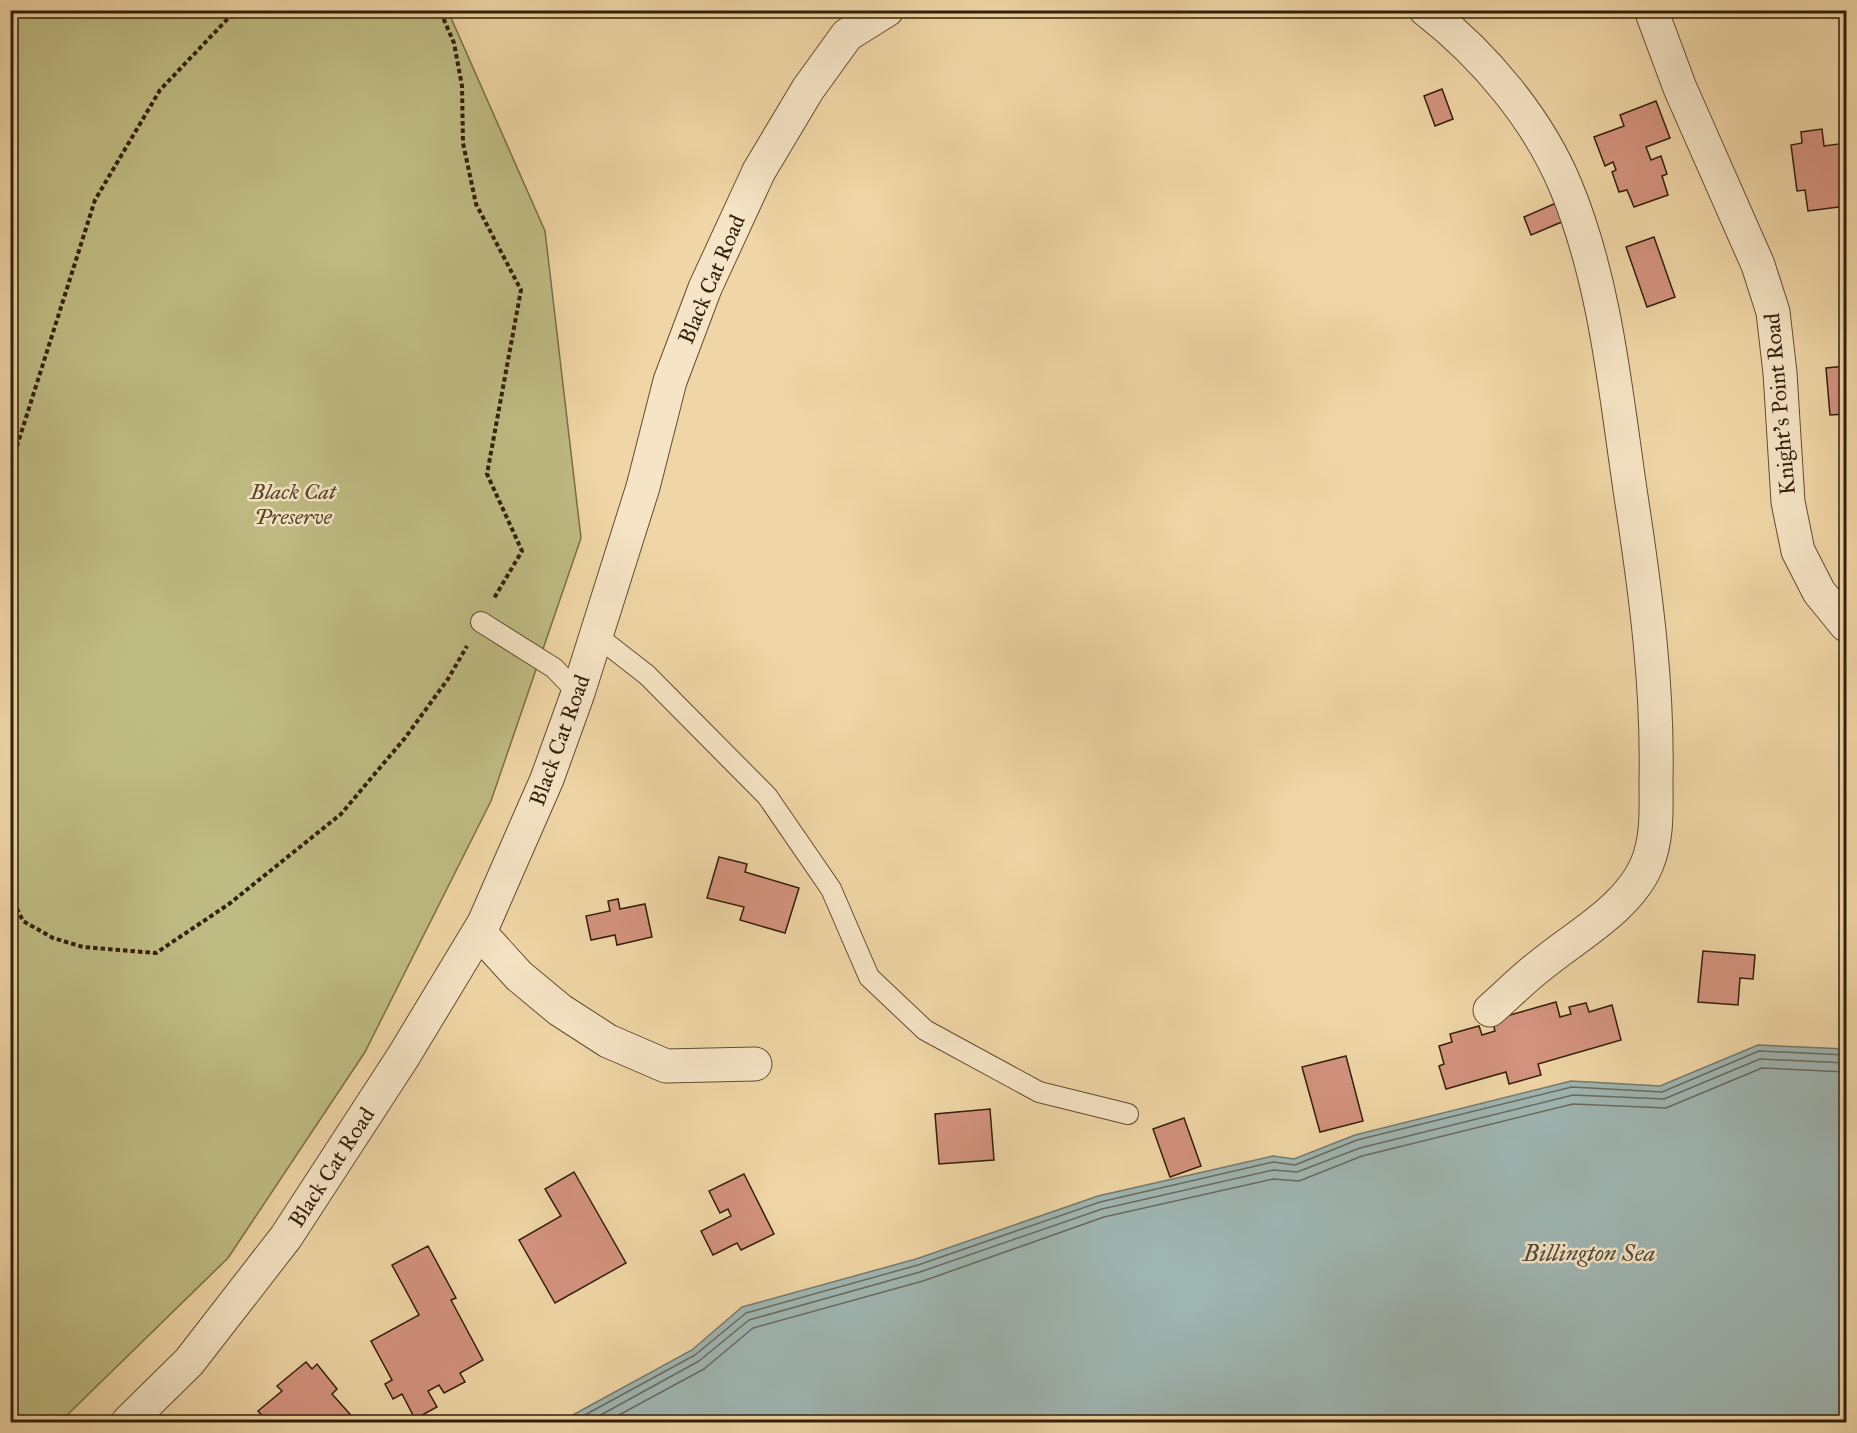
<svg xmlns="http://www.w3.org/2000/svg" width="1857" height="1433" font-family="'IM FELL Great Primer',serif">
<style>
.green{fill:#bfbc83;stroke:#796e46;stroke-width:1.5}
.water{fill:#9fb6b3;stroke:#747a6f;stroke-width:1.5}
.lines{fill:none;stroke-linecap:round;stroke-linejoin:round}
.shore{stroke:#696a5e;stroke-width:1.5}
.building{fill:#d4937f;stroke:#331f0a;stroke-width:1.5}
.service-casing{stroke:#624d31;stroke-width:22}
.minor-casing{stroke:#624d31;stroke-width:35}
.tertiary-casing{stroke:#624d31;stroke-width:35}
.path{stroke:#331f0a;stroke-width:4;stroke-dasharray:4.5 3;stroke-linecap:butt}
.service{stroke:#f5e4c5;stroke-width:20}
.minor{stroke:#f5e4c5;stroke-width:33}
.tertiary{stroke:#f5e4c5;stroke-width:33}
.labels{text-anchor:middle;stroke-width:5;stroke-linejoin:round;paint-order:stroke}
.street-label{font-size:22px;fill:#331f0a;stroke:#f5e4c5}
.park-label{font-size:22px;font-style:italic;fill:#564628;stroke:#f5e4c5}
.water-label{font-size:24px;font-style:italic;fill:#534c3d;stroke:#f5e4c5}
</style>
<rect width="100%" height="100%" fill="#f0d6a6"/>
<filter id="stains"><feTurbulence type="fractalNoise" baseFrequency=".00333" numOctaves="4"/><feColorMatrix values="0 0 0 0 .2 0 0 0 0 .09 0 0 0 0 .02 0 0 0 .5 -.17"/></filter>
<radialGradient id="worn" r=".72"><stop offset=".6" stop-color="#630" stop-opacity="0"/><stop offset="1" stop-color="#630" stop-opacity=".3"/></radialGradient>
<path class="green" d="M10 11H448L545 231 581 538 491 801 365 1052 228 1258 60 1422H10Z"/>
<path class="water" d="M1758 1045 1846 1049V1422H560L692 1350 742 1307 916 1259 1098 1196 1273 1156 1294 1159 1355 1135 1571 1081 1660 1086Z"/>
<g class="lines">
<g class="shore">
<path d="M572 1422 695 1355 746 1313 918 1265 1100 1202 1273 1162 1295 1165 1357 1140 1572 1087 1662 1092 1759 1051 1846 1055"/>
<path d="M588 1422 699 1361 749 1320 920 1272 1102 1209 1273 1170 1297 1172 1360 1148 1573 1095 1664 1099 1760 1059 1846 1063"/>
<path d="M606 1422 704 1369 753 1328 923 1281 1104 1217 1273 1179 1299 1181 1362 1156 1573 1104 1666 1108 1762 1068 1846 1072"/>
</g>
</g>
<g class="building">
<path d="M1442 89 1453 119 1435 126 1424 96Z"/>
<path d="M1656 101 1670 138 1646 147 1651 160 1661 156 1667 174 1662 176 1668 195 1634 207 1627 190 1619 192 1612 172 1616 170 1613 162 1605 166 1594 137 1624 126 1620 115Z"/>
<path d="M1822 129 1824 146 1846 143V206L1808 211 1805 190 1797 191 1791 145 1802 143 1801 132Z"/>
<path d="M1556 203 1564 221 1531 235 1524 217Z"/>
<path d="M1654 237 1675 297 1647 307 1626 247Z"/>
<path d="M1846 366V414L1830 415 1826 368Z"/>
<path d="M719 857 747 864 745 872 799 888 785 933 740 920 744 907 707 898Z"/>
<path d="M618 899 620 909 645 904 652 937 617 945 615 935 591 940 586 916 610 911 608 901Z"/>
<path d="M1703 951 1755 955 1753 979 1740 978 1738 1005 1698 1002Z"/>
<path d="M1556 1002 1560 1017 1571 1014 1569 1007 1586 1003 1589 1012 1612 1005 1621 1040 1538 1064 1541 1075 1509 1084 1506 1072 1446 1089 1439 1066 1444 1064 1439 1046 1452 1042 1450 1034 1479 1026 1482 1035 1495 1031 1492 1020Z"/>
<path d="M1346 1056 1363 1121 1320 1132 1302 1067Z"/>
<path d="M990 1109 994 1160 939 1164 935 1114Z"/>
<path d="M1184 1118 1201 1166 1170 1177 1153 1129Z"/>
<path d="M574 1172 626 1263 555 1303 519 1240 561 1216 545 1189Z"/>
<path d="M744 1174 774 1234 741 1250 737 1243 713 1255 701 1231 731 1216 728 1209 720 1213 709 1191Z"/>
<path d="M428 1246 456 1298 451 1300 483 1360 460 1373 465 1382 444 1393 439 1385 428 1391 437 1407 415 1419 402 1394 393 1399 385 1384 392 1380 371 1341 419 1315 392 1265Z"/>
<path d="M306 1362 312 1369 317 1364 337 1389 332 1394 357 1422H268L258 1411 282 1391 277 1386Z"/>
</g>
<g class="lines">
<defs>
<g id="service">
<path d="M481 622 554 668 578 693"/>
<path d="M597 636 647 675 767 796 831 889 869 977 925 1030 1039 1092 1128 1114"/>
</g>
<g id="minor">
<path d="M1426 10C1484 55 1538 119 1566 187 1607 286 1616 398 1632 503 1646 595 1658 687 1656 780 1656 809 1658 837 1647 864 1629 908 1576 936 1541 965 1523 979 1507 995 1490 1010"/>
<path d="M1651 10 1680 88 1758 265 1773 312 1780 373 1788 502 1798 551 1819 592 1846 625"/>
<path d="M479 932 519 976 560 1010 608 1041 666 1066 755 1064"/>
</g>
<path id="tertiary" d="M128 1422 189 1362 286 1237 403 1057 484 923 547 779 578 693 643 487 670 381 705 288 759 171 808 89 847 35 887 10"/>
</defs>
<use href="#service" class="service-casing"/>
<use href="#minor" class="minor-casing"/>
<use href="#tertiary" class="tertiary-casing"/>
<g class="path">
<path d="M433 10 441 13 454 43 462 86 463 143 476 204 521 290 487 474 522 551 493 600"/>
<path d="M10 468 95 200 160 90 236 10"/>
<path d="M10 895 23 921 53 938 83 947 156 953 229 904 341 814 405 738 448 679 467 646"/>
</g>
<use href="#service" class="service"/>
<use href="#minor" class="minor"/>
<use href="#tertiary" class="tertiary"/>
</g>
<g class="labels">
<g class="street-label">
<text transform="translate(711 279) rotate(-67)" y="8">Black Cat Road</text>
<text transform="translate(1779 404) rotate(-95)" y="8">Knight's Point Road</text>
<text transform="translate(559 740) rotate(-70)" y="8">Black Cat Road</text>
<text transform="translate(331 1167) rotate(-57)" y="8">Black Cat Road</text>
</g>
<g class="park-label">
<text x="293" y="499">Black Cat<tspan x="293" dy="25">Preserve</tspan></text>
</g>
<g class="water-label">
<text x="1589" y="1261">Billington Sea</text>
</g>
</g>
<rect width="1857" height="1433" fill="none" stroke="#f0d6a6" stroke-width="36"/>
<rect x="12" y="12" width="1833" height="1409" fill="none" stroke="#331f0a" stroke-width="3"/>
<rect x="18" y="18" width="1821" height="1397" fill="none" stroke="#331f0a" stroke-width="1.5"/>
<rect width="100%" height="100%" filter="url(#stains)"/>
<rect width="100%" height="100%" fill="url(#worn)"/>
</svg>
